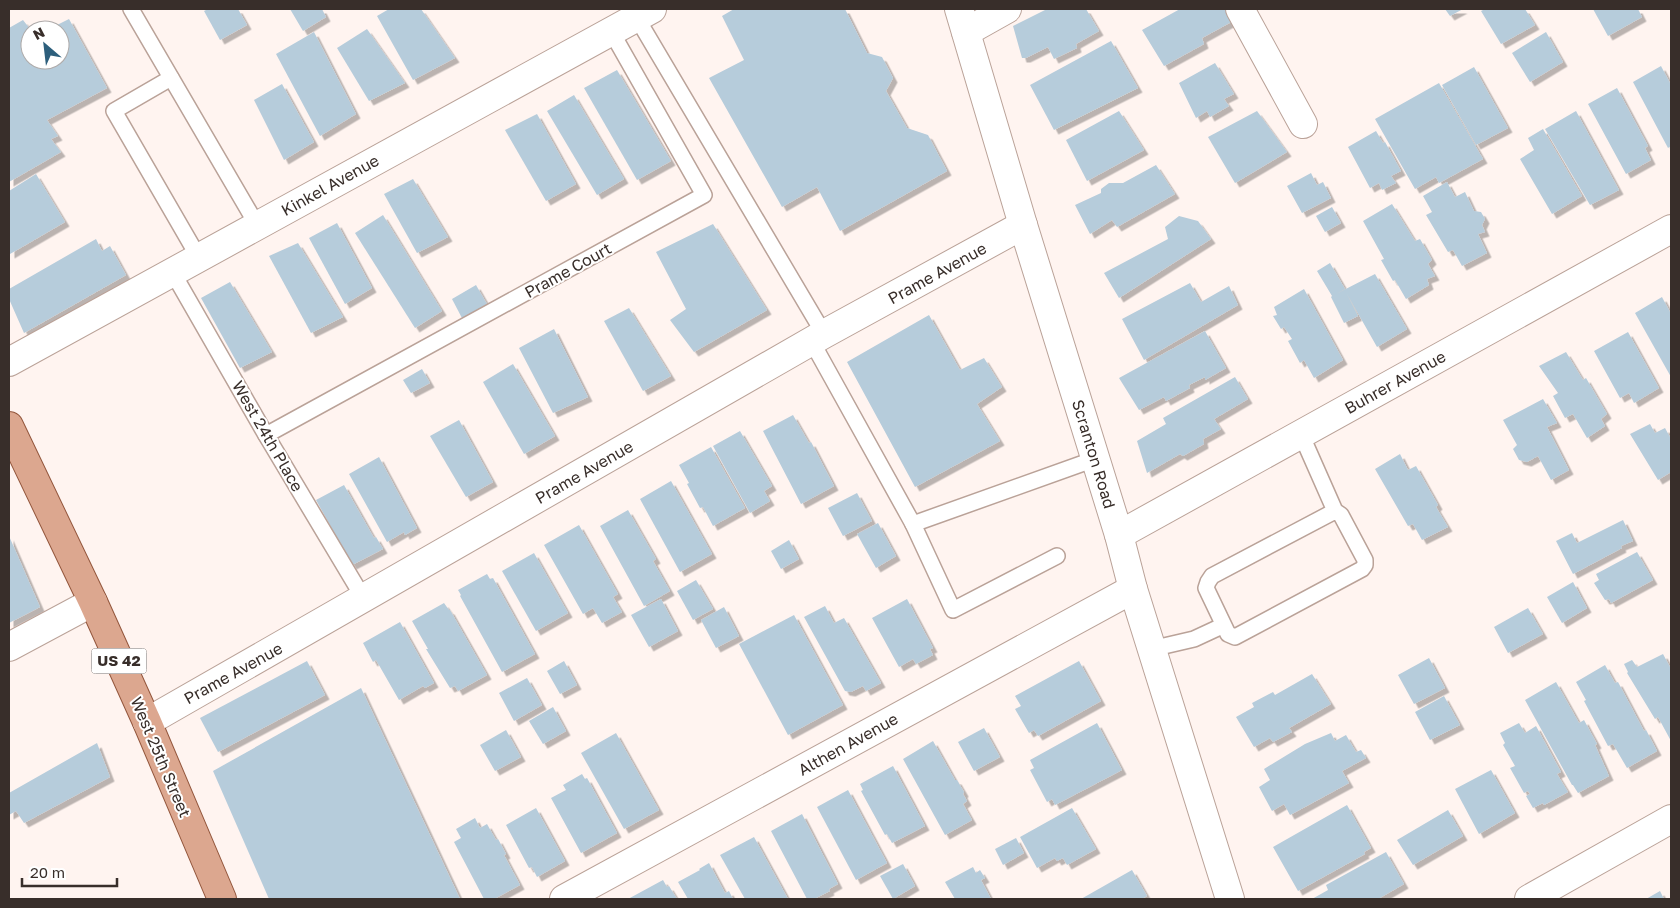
<svg xmlns="http://www.w3.org/2000/svg" width="1680" height="908" font-family="'Golos Text',sans-serif">
<style>
.building{fill:#b6ccdb;filter:url(#shadow)}
.lines{fill:none;stroke-linecap:round;stroke-linejoin:round}
.service-casing{stroke:#baa298;stroke-width:18}
.minor-casing{stroke:#baa298;stroke-width:30}
.tertiary-casing{stroke:#baa298;stroke-width:30}
.primary-casing{stroke:#93563c;stroke-width:30}
.service{stroke:#fff;stroke-width:15}
.minor{stroke:#fff;stroke-width:28}
.tertiary{stroke:#fff;stroke-width:28}
.primary{stroke:#dca78f;stroke-width:28}
.labels{text-anchor:middle;stroke-width:4;stroke-linejoin:round;paint-order:stroke}
.shield{fill:#fff;stroke:#746d6a;stroke-width:1}
.shield-label{font-size:15px;font-weight:bold;fill:#382e2a}
.street-label{font-size:16px;fill:#382e2a;stroke:#fff}
</style>
<defs>
<filter id="shadow"><feDropShadow dx="4.5" dy="4.5" stdDeviation="0" flood-color="#0004"/></filter>
</defs>
<rect width="100%" height="100%" fill="#fff4f0"/>
<g class="building">
<path d="M208 9H238L247 25 220 40 204 11Z"/>
<path d="M290 9H322L326 17 303 31Z"/>
<path d="M389 9H421L455 58 413 80 377 16Z"/>
<path d="M734 9H845L867 53 882 57 893 78 886 91 907 128 928 135 947 171 840 231 817 187 782 207 709 78 744 60 722 16Z"/>
<path d="M1047 9H1086L1099 31 1076 44 1077 48 1054 59 1048 47 1026 58H1022L1013 26Z"/>
<path d="M1180 9H1226L1233 21 1202 38 1204 44 1164 66 1142 30Z"/>
<path d="M1445 9H1463L1450 16Z"/>
<path d="M1485 9H1525L1535 25 1501 44 1481 11Z"/>
<path d="M1593 9H1638L1642 17 1608 36Z"/>
<path d="M69 19 107 88 47 120 58 136 51 139 61 152 9 182V28L23 20 30 29V60H60V30H47Z"/>
<path d="M367 29 405 83 369 101 337 48Z"/>
<path d="M314 32 356 114 320 136 276 54Z"/>
<path d="M1546 32 1563 62 1530 82 1512 53Z"/>
<path d="M1111 41 1138 88 1054 130 1030 85Z"/>
<path d="M1215 63 1234 94 1224 99 1229 106 1210 117 1207 111 1196 118 1179 83Z"/>
<path d="M1661 66 1671 85V146L1668 148 1633 82Z"/>
<path d="M1474 67 1508 128 1476 145 1442 85Z"/>
<path d="M617 70 671 161 637 180 584 88Z"/>
<path d="M1439 83 1483 159 1439 183 1436 177 1415 189 1375 119Z"/>
<path d="M282 84 314 142 284 160 254 100Z"/>
<path d="M1617 88 1648 146 1645 148 1651 160 1626 174 1588 104Z"/>
<path d="M574 95 624 179 597 195 547 111Z"/>
<path d="M1119 111 1144 150 1087 181 1066 140Z"/>
<path d="M1257 111 1287 152 1235 183 1208 137Z"/>
<path d="M1576 111 1619 190 1590 205 1545 129Z"/>
<path d="M537 114 576 184 546 201 505 130Z"/>
<path d="M1543 129 1582 196 1552 214 1520 159 1534 150 1528 138Z"/>
<path d="M1376 131 1383 143 1385 142 1401 171 1391 176 1396 183 1382 190 1379 183 1370 188 1348 147Z"/>
<path d="M1156 165 1175 194 1117 227 1112 220 1090 234 1075 205 1101 193V189L1109 183H1123Z"/>
<path d="M1311 173 1317 185 1323 182 1331 198 1302 213 1287 186Z"/>
<path d="M36 174 65 222 10 254 9 191Z"/>
<path d="M413 179 448 237 417 253 384 194Z"/>
<path d="M1447 182 1455 197 1465 192 1474 211 1481 212 1485 219 1482 225 1485 232 1478 234 1487 253 1462 266 1453 250 1448 252 1426 215 1432 212 1423 196Z"/>
<path d="M1392 204 1415 241 1420 239 1432 260 1428 264 1435 276 1427 279 1429 285 1406 299 1395 280 1393 281 1381 260 1384 259 1363 221Z"/>
<path d="M1332 207 1341 223 1325 232 1316 216Z"/>
<path d="M383 215 442 311 415 328 355 233Z"/>
<path d="M1179 216 1198 221 1211 239 1119 298 1104 273 1168 239 1165 227Z"/>
<path d="M337 223 372 288 345 304 309 238Z"/>
<path d="M713 224 767 310 694 352 670 320 686 309 656 252Z"/>
<path d="M96 239 102 251 110 246 126 275 24 333 9 299V289Z"/>
<path d="M298 243 343 317 311 333 269 256Z"/>
<path d="M1330 263 1345 289 1336 294 1375 274 1407 329 1377 347 1347 294 1358 316 1344 323 1331 297 1332 296 1317 271Z"/>
<path d="M230 282 272 352 240 368 201 298Z"/>
<path d="M1190 283 1201 302 1229 286 1238 305 1144 360 1122 319Z"/>
<path d="M476 285 488 306 463 320 452 299Z"/>
<path d="M1304 289 1343 360 1314 378 1304 360 1300 363 1288 341 1292 339 1284 327 1281 329 1273 316 1277 315 1274 307Z"/>
<path d="M1662 297 1671 314V377L1635 313Z"/>
<path d="M629 308 671 376 643 391 604 321Z"/>
<path d="M929 315 960 370 984 358 1002 387 977 404 1000 441 915 487 847 362Z"/>
<path d="M554 329 588 397 553 413 519 348Z"/>
<path d="M1205 331 1226 368 1205 380V377L1189 385 1190 388 1166 401 1164 397 1139 410 1119 378Z"/>
<path d="M1628 332 1659 388 1634 403 1629 393 1620 398 1594 351Z"/>
<path d="M1566 352 1583 380 1586 378 1607 414 1601 419 1605 426 1587 438 1573 414 1565 418 1553 396 1558 393 1539 366Z"/>
<path d="M513 364 555 436 524 454 483 382Z"/>
<path d="M422 369 430 383 411 393 403 380Z"/>
<path d="M1235 377 1248 399 1214 419 1221 429 1203 439 1204 444 1183 456 1180 454 1147 473 1137 441 1166 424 1163 418Z"/>
<path d="M1543 399 1557 423 1547 427 1569 470 1551 480 1538 456 1527 462 1519 460 1513 449 1517 445 1503 420Z"/>
<path d="M793 415 809 443 811 442 834 486 801 504 763 431Z"/>
<path d="M459 420 493 482 466 497 430 436Z"/>
<path d="M1650 424 1655 433 1665 428 1671 439V472L1658 480 1630 434Z"/>
<path d="M740 431 772 486 764 491 770 501 750 513 713 446Z"/>
<path d="M711 447 745 508 713 526 703 507 700 508 687 484 689 483 679 465Z"/>
<path d="M1400 454 1408 470 1416 466 1438 505 1436 507 1448 527 1422 540 1413 524 1408 526 1375 469Z"/>
<path d="M379 457 417 528 405 535 404 532 387 542 349 474Z"/>
<path d="M671 481 712 554 680 572 640 499Z"/>
<path d="M344 485 374 538 376 537 383 549 352 565 316 500Z"/>
<path d="M857 493 872 521 843 536 828 508Z"/>
<path d="M628 510 656 559 653 561 670 591 644 606 600 526Z"/>
<path d="M1623 520 1633 541 1621 546 1622 548 1573 574 1556 541 1572 533 1577 543Z"/>
<path d="M878 523 896 556 876 568 857 534Z"/>
<path d="M579 525 618 594 613 597 622 612 602 623 593 608 583 614 544 545Z"/>
<path d="M9 536 40 607 9 623Z"/>
<path d="M789 540 799 559 781 569 771 551Z"/>
<path d="M1637 552 1653 580 1611 603 1609 599 1605 600 1594 583 1599 580 1596 574Z"/>
<path d="M534 553 568 613 536 631 502 571Z"/>
<path d="M487 574 490 579 493 578 535 654 502 672 460 596 461 595 458 590Z"/>
<path d="M696 580 713 609 693 620 677 591Z"/>
<path d="M1573 582 1587 608 1562 623 1547 597Z"/>
<path d="M661 599 678 631 649 647 631 615Z"/>
<path d="M907 599 933 648 930 649 933 655 916 664 913 659 899 667 872 618Z"/>
<path d="M444 603 449 610H450L487 675 458 691 455 686 450 688 426 649H428L412 621Z"/>
<path d="M825 606 834 623 844 618 881 683 866 691 863 686 851 692 845 691 804 617Z"/>
<path d="M724 607 739 636 716 648 701 620Z"/>
<path d="M1528 608 1543 634 1508 653 1494 627Z"/>
<path d="M794 615 843 705 788 735 739 644Z"/>
<path d="M400 622 434 683 425 688 423 686 399 700 376 660 373 662 363 643Z"/>
<path d="M1663 654 1671 669V741L1658 717 1655 719 1627 673 1628 672 1624 664 1632 660 1637 667Z"/>
<path d="M1429 658 1445 688 1414 704 1398 675Z"/>
<path d="M307 661 325 695 218 752 200 718Z"/>
<path d="M564 661 577 685 560 694 547 671Z"/>
<path d="M1079 661 1101 701 1038 736 1034 730 1029 733 1015 709 1021 706 1015 696Z"/>
<path d="M1605 665 1615 683 1618 682 1644 731 1646 730 1657 751 1627 768 1613 744 1608 746 1584 701 1586 700 1576 682Z"/>
<path d="M1312 674 1331 704 1289 728 1292 732 1273 742 1270 738 1254 747 1236 717 1254 707 1252 703 1273 692 1275 695Z"/>
<path d="M527 678 542 705 514 721 499 693Z"/>
<path d="M1556 682 1579 723 1584 720 1597 744 1595 745 1609 776 1578 793 1573 785H1572L1525 700Z"/>
<path d="M361 688 460 899H269L213 771Z"/>
<path d="M1444 696 1460 725 1430 740 1415 712Z"/>
<path d="M553 707 566 731 543 744 529 721Z"/>
<path d="M1097 723 1122 770 1055 805 1052 799 1047 802 1030 770 1034 768 1030 760Z"/>
<path d="M1519 723 1525 733 1536 726 1561 772 1557 774 1568 792 1544 805 1543 803 1533 808 1526 796 1530 794 1528 791 1524 793 1510 768 1515 766 1503 745 1505 743 1500 733Z"/>
<path d="M984 728 1000 757 974 771 958 742Z"/>
<path d="M506 730 521 757 495 771 480 745Z"/>
<path d="M616 733 659 810 624 829 581 753Z"/>
<path d="M1331 733 1335 741 1346 735 1356 752 1361 750 1366 758 1342 771 1349 783 1290 815 1284 804 1272 811 1259 787 1270 780 1264 769 1305 744Z"/>
<path d="M933 741 955 780H957L964 792 963 794 967 801 963 804 972 820 945 835 903 759Z"/>
<path d="M97 743 110 777 24 823 16 811 9 815V793Z"/>
<path d="M893 766 925 826 892 843 887 834 885 835 861 791 863 790 860 784Z"/>
<path d="M1491 770 1515 813 1479 834 1455 789Z"/>
<path d="M582 774 585 779 587 778 617 833 581 853 551 798 566 790 563 785Z"/>
<path d="M848 790 887 863 856 880 817 807Z"/>
<path d="M1347 805 1371 848 1364 852 1365 854 1298 891 1273 847Z"/>
<path d="M536 808 565 861 537 877 532 867 529 868 506 825Z"/>
<path d="M1072 808 1096 849 1067 865 1063 858 1057 861 1055 858 1037 868 1020 837Z"/>
<path d="M1448 810 1463 836 1413 865 1397 840Z"/>
<path d="M802 814 838 884 829 889 830 891 814 899H807L771 831Z"/>
<path d="M475 818 480 828 487 824 496 840 498 839 506 854 504 855 520 885 494 899H484L454 842 461 838 456 829Z"/>
<path d="M754 837 788 899H745L720 855Z"/>
<path d="M1016 838 1024 853 1003 865 995 849Z"/>
<path d="M1386 852 1404 884 1378 899H1312L1328 890 1326 885Z"/>
<path d="M709 863 725 893 729 891 733 899H688L678 882 700 870 699 869Z"/>
<path d="M903 864 915 886 893 899 880 876Z"/>
<path d="M973 867 976 873 980 870 985 878 981 880 991 899H955L945 882Z"/>
<path d="M1132 870 1147 896 1142 899H1081Z"/>
<path d="M663 880 667 887 669 886 677 899H628Z"/>
<path d="M1660 891 1664 899H1646Z"/>
</g>
<g class="lines">
<defs>
<g id="service">
<path d="M131 9 257 225"/>
<path d="M637 18 824 334"/>
<path d="M171 78 114 111 199 258"/>
<path d="M173 273 266 435 364 599"/>
<path d="M812 342 913 524 1095 459"/>
<path d="M1301 434 1335 511 1341 515 1365 560V565L1362 569 1235 637 1228 634 1206 588 1208 582 1212 576 1335 511"/>
<path d="M266 435 704 195 611 31"/>
<path d="M913 524 953 610 1057 556"/>
<path d="M1151 649 1194 639 1222 626"/>
</g>
<g id="minor">
<path d="M1240 9 1303 124"/>
<path d="M966 32 1007 9"/>
<path d="M9 362 652 9"/>
<path d="M1119 535 1671 229"/>
<path d="M9 647 93 602"/>
<path d="M147 722 824 334 1023 225"/>
<path d="M564 899 1133 589"/>
<path d="M1529 899 1671 819"/>
</g>
<path id="tertiary" d="M959 9 1023 225 1119 535 1133 589 1230 899"/>
<path id="primary" d="M9 426 93 602 147 722 222 899"/>
</defs>
<use href="#service" class="service-casing"/>
<use href="#minor" class="minor-casing"/>
<use href="#tertiary" class="tertiary-casing"/>
<use href="#primary" class="primary-casing"/>
<use href="#service" class="service"/>
<use href="#minor" class="minor"/>
<use href="#tertiary" class="tertiary"/>
<use href="#primary" class="primary"/>
</g>
<g class="labels">
<rect class="shield" x="91.5" y="648.5" width="55" height="25" rx="4"/>
<g class="shield-label">
<text x="119" y="666">US 42</text>
</g>
<g class="street-label">
<text transform="translate(330 185) rotate(-29)" y="6">Kinkel Avenue</text>
<text transform="translate(568 270) rotate(-29)" y="6">Prame Court</text>
<text transform="translate(937 273) rotate(-29)" y="6">Prame Avenue</text>
<text transform="translate(1395 382) rotate(-29)" y="6">Buhrer Avenue</text>
<text transform="translate(268 436) rotate(60)" y="6">West 24th Place</text>
<text transform="translate(1094 454) rotate(73)" y="6">Scranton Road</text>
<text transform="translate(584 472) rotate(-30)" y="6">Prame Avenue</text>
<text transform="translate(233 673) rotate(-29)" y="6">Prame Avenue</text>
<text transform="translate(848 744) rotate(-29)" y="6">Althen Avenue</text>
<text transform="translate(161 757) rotate(67)" y="6">West 25th Street</text>
</g>
</g>
<rect width="1680" height="908" fill="none" stroke="#382e2a" stroke-width="20"/>
<g transform="translate(45 45) rotate(332)"><circle r="24" fill="#ffffff" stroke="#afabaa"/>
<path d="M0-4L9 19L0 12L-9 19Z" fill="#2d5f7c"/>
<text y="-8" font-size="14" font-weight="bold" text-anchor="middle" fill="#382e2a">N</text>
</g>
<path d="M22 878v8h95v-8" fill="none" stroke="#382e2a" stroke-width="2.5"/>
<text x="30" y="878" font-size="15" fill="#382e2a" stroke="#ffffff" stroke-width="4" paint-order="stroke">20 m</text>
</svg>
